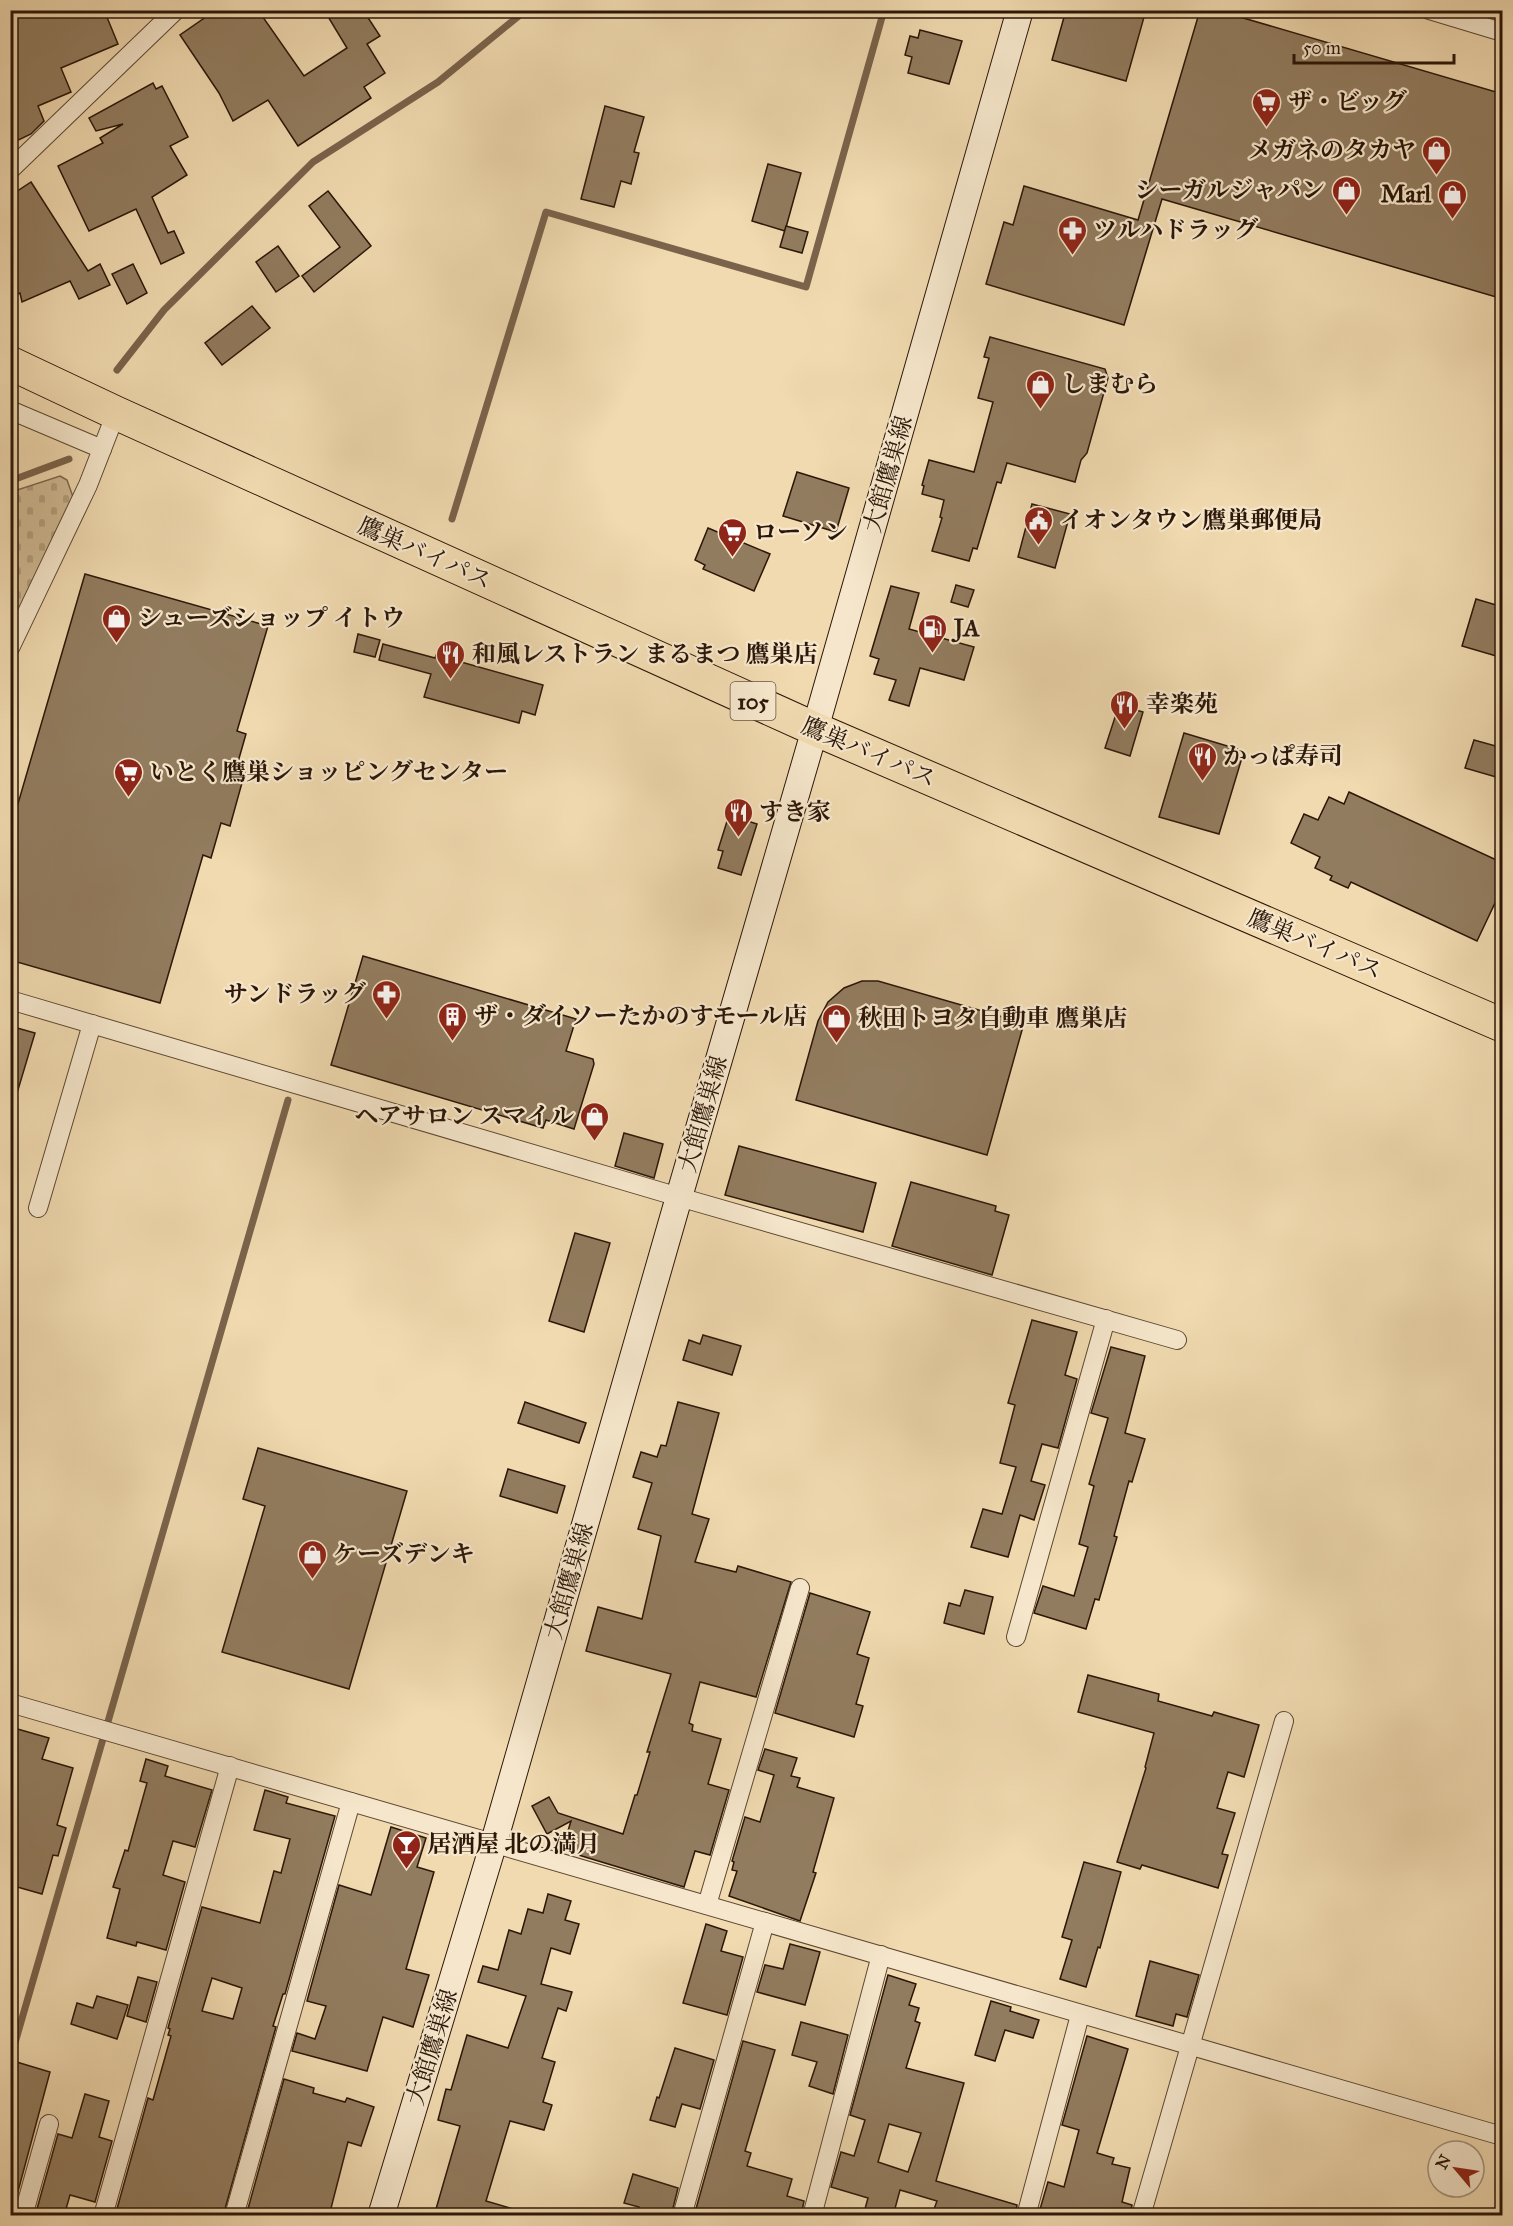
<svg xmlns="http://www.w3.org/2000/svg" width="1513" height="2226" font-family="'IM FELL Great Primer','Noto Serif JP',serif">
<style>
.cemetery{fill:url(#cemetery-stones);stroke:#7d684e;stroke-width:1.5}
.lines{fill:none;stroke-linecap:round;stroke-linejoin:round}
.stream{stroke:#7a634b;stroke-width:7}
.building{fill:#927c5f;stroke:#2b1608;stroke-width:1.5;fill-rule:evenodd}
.street-casing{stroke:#5c4732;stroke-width:20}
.secondary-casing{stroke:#2b1608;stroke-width:28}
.highway-casing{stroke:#2b1608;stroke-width:35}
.street{stroke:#f6e7cc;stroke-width:18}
.secondary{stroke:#f6e7cc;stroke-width:26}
.highway{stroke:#f1dab0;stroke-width:33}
.labels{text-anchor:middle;stroke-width:4.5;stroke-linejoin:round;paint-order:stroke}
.shield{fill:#f6e7cc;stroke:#685543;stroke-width:1.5}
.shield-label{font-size:22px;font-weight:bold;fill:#2b1608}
.poi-label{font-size:24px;font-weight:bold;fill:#2b1608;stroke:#f6e7cc;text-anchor:start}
.street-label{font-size:24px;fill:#2b1608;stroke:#f6e7cc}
</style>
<defs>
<pattern id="cemetery-stones" width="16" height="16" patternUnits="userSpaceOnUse" patternTransform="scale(1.5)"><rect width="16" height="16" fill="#cfb993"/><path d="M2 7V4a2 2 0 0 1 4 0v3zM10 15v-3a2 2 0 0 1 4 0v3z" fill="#b29e7d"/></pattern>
</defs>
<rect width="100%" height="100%" fill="#f1dab0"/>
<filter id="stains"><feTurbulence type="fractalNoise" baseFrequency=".00333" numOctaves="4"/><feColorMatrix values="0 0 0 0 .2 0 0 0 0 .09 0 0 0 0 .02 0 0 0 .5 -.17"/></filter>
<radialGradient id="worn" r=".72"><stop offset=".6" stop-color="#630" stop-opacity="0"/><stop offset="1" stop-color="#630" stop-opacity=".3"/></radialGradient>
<path class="cemetery" d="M60 476 67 480 73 497 11 626V492Z"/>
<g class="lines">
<g class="stream">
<path d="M117 370 164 310 313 162 438 82 526 10"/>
<path d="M10 481 69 459"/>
<path d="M452 519 546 212 806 287 884 10"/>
<path d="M10 2060 288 1100"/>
</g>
</g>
<g class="building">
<path d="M34 10H104L118 44 61 68 71 92 38 106 44 121 31 134 10 144V20Z"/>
<path d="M216 10H258L304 76 347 48 324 10H363L380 36 367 44 385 73 364 87 371 98 298 146 268 100 233 121 219 93 180 35Z"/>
<path d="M1066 10H1146L1126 81 1052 60Z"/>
<path d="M1200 10H1216L1503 94V299L1162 199 1124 325 986 284 1004 222 1013 225 1024 186 1138 220Z"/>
<path d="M920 30 962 41 949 84 908 73 912 57 905 55 910 36 918 38Z"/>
<path d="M153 83 156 89 162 86 188 137 170 146 187 175 152 197 168 233 174 231 184 253 161 264 136 209 89 231 58 166 103 143 100 138 123 124 96 131 89 118Z"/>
<path d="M605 106 644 117 634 152 639 153 631 184 621 181 614 207 581 199Z"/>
<path d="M768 164 801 173 785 231 752 221Z"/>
<path d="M31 182 88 271 100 264 110 285 79 299 70 281 22 302 20 293 10 297V196Z"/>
<path d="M328 191 371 246 314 292 302 276 340 247 309 206Z"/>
<path d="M786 226 808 232 802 253 780 247Z"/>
<path d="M278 246 299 276 276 292 256 262Z"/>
<path d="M133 264 147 293 127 304 112 274Z"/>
<path d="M252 306 270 328 222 365 205 343Z"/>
<path d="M990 337 1105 369 1108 378 1087 453 1081 460 1075 482 1007 463 1001 483 997 482 977 549 973 548 969 561 932 551 942 518 940 517 944 500 922 494 924 486 922 485 929 460 974 472 993 402 978 398 989 358 984 357Z"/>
<path d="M797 472 849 488 836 532 783 516Z"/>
<path d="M1032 504 1070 514 1055 568 1018 557Z"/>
<path d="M708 528 770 554 754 591 703 569 705 565 695 560Z"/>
<path d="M85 574 268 626 237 731 246 734 236 769 245 772 230 826 221 823 211 858 203 855 160 1003 10 960V831Z"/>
<path d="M956 585 974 590 968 607 951 602Z"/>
<path d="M891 586 919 593 909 629 974 647 964 680 920 668 909 706 889 700 896 680 874 674 879 659 870 656Z"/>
<path d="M1476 599 1503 607V658L1462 646Z"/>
<path d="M358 634 380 640 375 657 354 652Z"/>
<path d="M383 644 435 658 436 655 543 685 535 715 522 711 519 723 424 697 431 674 379 660Z"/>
<path d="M1119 705 1143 712 1130 756 1105 748Z"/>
<path d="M1184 733 1244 751 1219 834 1159 817Z"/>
<path d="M1474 740 1503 748V779L1465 768Z"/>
<path d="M1349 792 1503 863V886L1477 941 1351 882 1348 888 1330 880 1332 876 1315 868 1320 857 1291 843 1304 814 1318 820 1329 797 1344 804Z"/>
<path d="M729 815 757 824 741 875 718 868 723 851 718 850Z"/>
<path d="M363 956 576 1019 566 1051 593 1059 594 1064 574 1129 546 1120 543 1128 331 1065Z"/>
<path d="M862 981H878L1024 1023 987 1155 796 1100 818 1021 828 1002 844 988Z"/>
<path d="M10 1026 35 1033 15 1100 10 1099Z"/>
<path d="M624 1133 663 1144 654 1178 615 1166Z"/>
<path d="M739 1146 876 1183 863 1232 725 1195Z"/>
<path d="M911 1182 996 1206 995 1211 1009 1215 992 1275 892 1246Z"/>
<path d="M575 1233 610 1243 584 1332 549 1321Z"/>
<path d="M1032 1320 1077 1332 1065 1375 1077 1379 1058 1448 1042 1444 1031 1481 1045 1485 1034 1520 1020 1515 1008 1557 971 1547 983 1509 1002 1514 1016 1467 1000 1463 1015 1405 1008 1403Z"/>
<path d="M703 1335 741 1346 732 1375 683 1360 689 1340 700 1344Z"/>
<path d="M1111 1347 1145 1356 1125 1433 1145 1439 1132 1482 1129 1481 1114 1536 1117 1537 1099 1600 1095 1599 1086 1629 1034 1613 1043 1586 1074 1596 1088 1547 1079 1544 1094 1486 1089 1484 1108 1418 1091 1413Z"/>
<path d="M525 1402 586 1423 579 1443 518 1423Z"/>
<path d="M678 1402 719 1413 692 1514 709 1519 695 1562 736 1572 738 1566 791 1582 756 1697 700 1682 689 1723 693 1725 692 1731 721 1739 708 1784 729 1790 710 1855 695 1851 684 1887 562 1850 571 1821 547 1834 532 1806 549 1797 558 1813 623 1834 635 1795H637L650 1752H647L671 1674 586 1651 598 1607 642 1619 661 1536 638 1529 652 1483 633 1477 641 1452 657 1457 661 1445 666 1446Z"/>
<path d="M258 1448 407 1491 349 1689 222 1652 265 1506 243 1499Z"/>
<path d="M508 1469 565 1486 557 1513 500 1496Z"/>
<path d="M965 1590 993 1597 984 1634 944 1623 949 1603 960 1606Z"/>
<path d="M810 1593 870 1612 857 1654 869 1658 856 1704 863 1706 854 1737 775 1713Z"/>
<path d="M1088 1675 1159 1694 1158 1701 1212 1716 1214 1712 1259 1725 1244 1777 1228 1772 1217 1808 1235 1813 1222 1854 1228 1855 1218 1888 1142 1865 1140 1869 1117 1862 1146 1768 1145 1767 1154 1733 1078 1712Z"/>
<path d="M14 1728 49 1738 42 1759 73 1768 57 1825 66 1828 58 1856 53 1855 42 1894 10 1885V1743Z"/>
<path d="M765 1749 797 1758 791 1776 800 1778 797 1787 834 1798 813 1872 816 1873 800 1921 729 1896 737 1871 732 1870 734 1862 732 1861 745 1817 760 1822 774 1775 758 1770Z"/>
<path d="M146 1759 168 1766 165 1776 212 1790 195 1847 173 1841 163 1875 185 1882 166 1950 137 1942 136 1946 107 1938 120 1889 113 1887 125 1850 128 1851 147 1783 140 1781Z"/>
<path d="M265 1790 288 1797 286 1803 335 1816 285 1994H283L273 2026 276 2027 223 2216H115L148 2098 153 2100 171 2036 168 2035 170 2029 168 2028 202 1907 260 1923 274 1871 281 1873 290 1839 254 1830ZM212 1978 242 1988 233 2019 202 2011Z"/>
<path d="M391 1827 426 1838 417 1867 434 1872 406 1969 429 1975 413 2027 383 2017 367 2071 292 2051 297 2033 315 2039 326 2006 307 2001 339 1885 371 1895Z"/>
<path d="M1084 1862 1121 1872 1100 1948 1098 1947 1086 1987 1060 1979 1072 1940 1062 1937Z"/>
<path d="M548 1894 571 1901 565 1920 579 1924 570 1954 551 1948 541 1984 572 1992 566 2011 558 2008 542 2058 555 2062 543 2102 552 2105 544 2130 510 2121 486 2201 520 2211V2216H434L460 2126 438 2120 446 2089 451 2090 467 2035 508 2048 526 1996 478 1982 483 1966 498 1970 509 1930 521 1934 528 1909 543 1913Z"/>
<path d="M706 1924 727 1931 721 1951 743 1957 727 2015 683 2003Z"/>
<path d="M790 1944 820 1952 805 2005 757 1992 765 1965 783 1969Z"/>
<path d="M1150 1961 1199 1975 1187 2017 1176 2014 1173 2026 1136 2016Z"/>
<path d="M888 1975 916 1984 909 2005 919 2008 915 2021 920 2023 906 2068 964 2083 936 2181 1017 2205 1015 2216H946L933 2212 937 2201 900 2190 893 2216H863L868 2198 831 2187 841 2152 854 2156 865 2120 850 2115ZM889 2124 921 2133 908 2172 878 2162Z"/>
<path d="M138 1977 157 1982 146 2022 127 2016Z"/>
<path d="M97 1996 128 2005 117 2039 71 2024 77 2003 93 2008Z"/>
<path d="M991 2001 1011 2007 1010 2011 1039 2020 1033 2038 1005 2030 995 2061 975 2055Z"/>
<path d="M801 2022 848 2035 833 2094 809 2086 817 2062 792 2055Z"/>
<path d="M1087 2036 1128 2049 1097 2153 1114 2158 1112 2164 1130 2168 1122 2202 1132 2205 1130 2216H1038L1048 2182 1064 2187 1079 2130 1062 2125Z"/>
<path d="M743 2041 775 2050 745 2151 751 2153 747 2166 792 2179 787 2196 804 2201 801 2216H694Z"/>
<path d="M675 2048 714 2060 700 2109 682 2104 675 2127 650 2120 657 2097 659 2098Z"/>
<path d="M10 2060 50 2072 13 2210 10 2209Z"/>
<path d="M284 2079 314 2088 313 2093 345 2102 347 2098 374 2107 361 2146 348 2142 329 2216H246Z"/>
<path d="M85 2094 109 2101 99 2137 112 2141 95 2202 70 2195 64 2216H35L58 2134 72 2138Z"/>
<path d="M633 2174 678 2188 671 2216H637L639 2207 624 2203Z"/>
</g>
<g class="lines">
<defs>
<g id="street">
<path d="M1429 10 1502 32"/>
<path d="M10 170 176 10"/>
<path d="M10 410 102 449"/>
<path d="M10 648 88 485 116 413"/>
<path d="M10 1000 679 1197 1177 1340"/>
<path d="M38 1208 92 1024"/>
<path d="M1016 1637 1106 1319"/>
<path d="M10 1703 1502 2136"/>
<path d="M707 1905 800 1588"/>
<path d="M23 2216 49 2124"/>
<path d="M103 2216 230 1766"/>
<path d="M234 2216 351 1802"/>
<path d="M682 2216 765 1922"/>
<path d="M812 2216 881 1955"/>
<path d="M1026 2216 1080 2015"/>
<path d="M1141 2216 1284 1721"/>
</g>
<path id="secondary" d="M381 2216 494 1842 679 1197 815 729 1020 10"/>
<path id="highway" d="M10 363 116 413 815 729 1502 1025"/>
</defs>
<use href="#street" class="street-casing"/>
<use href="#secondary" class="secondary-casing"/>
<use href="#highway" class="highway-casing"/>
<use href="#street" class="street"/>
<use href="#secondary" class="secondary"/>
<use href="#highway" class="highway"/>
</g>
<defs>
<symbol id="supermarket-pin" viewBox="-11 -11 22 30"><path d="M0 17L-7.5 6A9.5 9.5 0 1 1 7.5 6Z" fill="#8f2418" stroke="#f6e7cc"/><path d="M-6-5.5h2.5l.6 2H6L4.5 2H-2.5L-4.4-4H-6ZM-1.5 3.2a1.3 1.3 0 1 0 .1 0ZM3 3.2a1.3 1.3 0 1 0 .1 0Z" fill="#fff"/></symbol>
<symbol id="shop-pin" viewBox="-11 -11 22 30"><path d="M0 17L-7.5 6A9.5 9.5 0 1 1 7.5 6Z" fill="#8f2418" stroke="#f6e7cc"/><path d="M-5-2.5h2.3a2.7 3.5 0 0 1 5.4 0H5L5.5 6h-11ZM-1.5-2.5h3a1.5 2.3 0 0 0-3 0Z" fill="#fff"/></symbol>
<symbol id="pharmacy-pin" viewBox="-11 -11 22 30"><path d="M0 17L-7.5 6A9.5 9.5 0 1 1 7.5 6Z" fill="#8f2418" stroke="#f6e7cc"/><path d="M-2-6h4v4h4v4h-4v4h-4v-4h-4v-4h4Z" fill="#fff"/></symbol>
<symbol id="civic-pin" viewBox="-11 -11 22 30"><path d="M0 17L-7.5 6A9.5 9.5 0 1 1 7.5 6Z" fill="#8f2418" stroke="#f6e7cc"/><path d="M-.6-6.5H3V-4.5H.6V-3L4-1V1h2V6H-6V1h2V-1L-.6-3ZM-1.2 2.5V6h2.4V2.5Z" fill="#fff"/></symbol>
<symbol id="fuel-pin" viewBox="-11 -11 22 30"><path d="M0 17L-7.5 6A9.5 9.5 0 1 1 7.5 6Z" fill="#8f2418" stroke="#f6e7cc"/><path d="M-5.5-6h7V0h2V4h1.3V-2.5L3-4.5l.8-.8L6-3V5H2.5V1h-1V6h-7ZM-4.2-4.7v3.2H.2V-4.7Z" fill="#fff"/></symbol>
<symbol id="restaurant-pin" viewBox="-11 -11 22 30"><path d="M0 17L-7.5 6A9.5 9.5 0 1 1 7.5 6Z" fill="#8f2418" stroke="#f6e7cc"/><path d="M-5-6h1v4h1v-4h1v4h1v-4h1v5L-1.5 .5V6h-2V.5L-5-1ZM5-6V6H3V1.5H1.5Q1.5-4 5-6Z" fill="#fff"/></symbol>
<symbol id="building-pin" viewBox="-11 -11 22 30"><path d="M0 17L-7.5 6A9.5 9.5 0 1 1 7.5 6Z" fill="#8f2418" stroke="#f6e7cc"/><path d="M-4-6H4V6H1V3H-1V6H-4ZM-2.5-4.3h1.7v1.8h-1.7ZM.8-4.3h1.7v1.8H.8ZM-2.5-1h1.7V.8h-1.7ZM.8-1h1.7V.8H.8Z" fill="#fff"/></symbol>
<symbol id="bar-pin" viewBox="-11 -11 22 30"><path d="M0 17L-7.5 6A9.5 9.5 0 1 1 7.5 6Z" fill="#8f2418" stroke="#f6e7cc"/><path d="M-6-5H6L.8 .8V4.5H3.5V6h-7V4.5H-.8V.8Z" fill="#fff"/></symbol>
</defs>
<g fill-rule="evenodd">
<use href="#supermarket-pin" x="1250" y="86" width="33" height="45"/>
<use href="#shop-pin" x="1420" y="134" width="33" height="45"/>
<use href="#shop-pin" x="1330" y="174" width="33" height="45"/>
<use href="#shop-pin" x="1436" y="178" width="33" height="45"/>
<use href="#pharmacy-pin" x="1056" y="214" width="33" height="45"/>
<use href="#shop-pin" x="1024" y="368" width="33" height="45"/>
<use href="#civic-pin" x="1022" y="504" width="33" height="45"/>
<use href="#supermarket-pin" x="716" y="516" width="33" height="45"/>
<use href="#shop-pin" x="100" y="602" width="33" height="45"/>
<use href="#fuel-pin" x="916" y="612" width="33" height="45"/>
<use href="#restaurant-pin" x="434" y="638" width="33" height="45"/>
<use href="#restaurant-pin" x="1108" y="688" width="33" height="45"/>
<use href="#restaurant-pin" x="1186" y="740" width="33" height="45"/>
<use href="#supermarket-pin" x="112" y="756" width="33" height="45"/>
<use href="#restaurant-pin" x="722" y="796" width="33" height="45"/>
<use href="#pharmacy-pin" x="370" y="978" width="33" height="45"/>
<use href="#building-pin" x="436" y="1000" width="33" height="45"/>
<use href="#shop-pin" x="820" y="1002" width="33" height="45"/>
<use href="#shop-pin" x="578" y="1100" width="33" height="45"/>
<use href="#shop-pin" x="296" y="1538" width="33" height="45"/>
<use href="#bar-pin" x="390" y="1828" width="33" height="45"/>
</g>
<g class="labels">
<rect class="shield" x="730.5" y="682" width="45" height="38" rx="4.5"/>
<g class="shield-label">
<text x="753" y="709">105</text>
</g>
<g class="poi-label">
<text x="1288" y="110">ザ・ビッグ</text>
<text x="1416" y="158" text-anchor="end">メガネのタカヤ</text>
<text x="1325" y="198" text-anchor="end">シーガルジャパン</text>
<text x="1431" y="202" text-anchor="end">Marl</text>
<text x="1093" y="238">ツルハドラッグ</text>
<text x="1062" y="392">しまむら</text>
<text x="1060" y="528">イオンタウン鷹巣郵便局</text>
<text x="753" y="540">ローソン</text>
<text x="138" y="626">シューズショップ イトウ</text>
<text x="954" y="636">JA</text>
<text x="472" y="662">和風レストラン まるまつ 鷹巣店</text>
<text x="1146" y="712">幸楽苑</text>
<text x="1223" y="764">かっぱ寿司</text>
<text x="150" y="780">いとく鷹巣ショッピングセンター</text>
<text x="759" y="820">すき家</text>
<text x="366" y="1002" text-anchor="end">サンドラッグ</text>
<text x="474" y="1024">ザ・ダイソーたかのすモール店</text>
<text x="858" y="1026">秋田トヨタ自動車 鷹巣店</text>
<text x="574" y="1124" text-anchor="end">ヘアサロン スマイル</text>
<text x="333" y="1562">ケーズデンキ</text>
<text x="427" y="1852">居酒屋 北の満月</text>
</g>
<g class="street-label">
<text transform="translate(888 474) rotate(-74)" y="8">大館鷹巣線</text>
<text transform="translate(425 553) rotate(24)" y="8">鷹巣バイパス</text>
<text transform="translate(869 752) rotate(23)" y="8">鷹巣バイパス</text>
<text transform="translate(1315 944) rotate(23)" y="8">鷹巣バイパス</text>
<text transform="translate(703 1114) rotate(-74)" y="8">大館鷹巣線</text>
<text transform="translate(569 1581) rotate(-74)" y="8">大館鷹巣線</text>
<text transform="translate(432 2047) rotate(-73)" y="8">大館鷹巣線</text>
</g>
</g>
<rect width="1513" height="2226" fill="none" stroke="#f1dab0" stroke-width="36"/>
<rect x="12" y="12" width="1489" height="2202" fill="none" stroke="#2b1608" stroke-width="3"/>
<rect x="18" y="18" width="1477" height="2190" fill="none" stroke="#2b1608" stroke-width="1.5"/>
<g transform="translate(1456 2169) rotate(299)"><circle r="28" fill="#f6e7cc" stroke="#a5937e" stroke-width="1.5"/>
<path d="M0-4.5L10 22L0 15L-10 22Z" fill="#8f2418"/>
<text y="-9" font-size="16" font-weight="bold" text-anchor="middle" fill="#2b1608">N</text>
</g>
<path d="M1294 54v9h160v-9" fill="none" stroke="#2b1608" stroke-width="3"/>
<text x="1303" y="54" font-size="18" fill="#2b1608" stroke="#f6e7cc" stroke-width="4.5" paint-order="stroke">50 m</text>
<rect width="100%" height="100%" filter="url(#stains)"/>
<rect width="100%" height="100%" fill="url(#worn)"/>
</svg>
